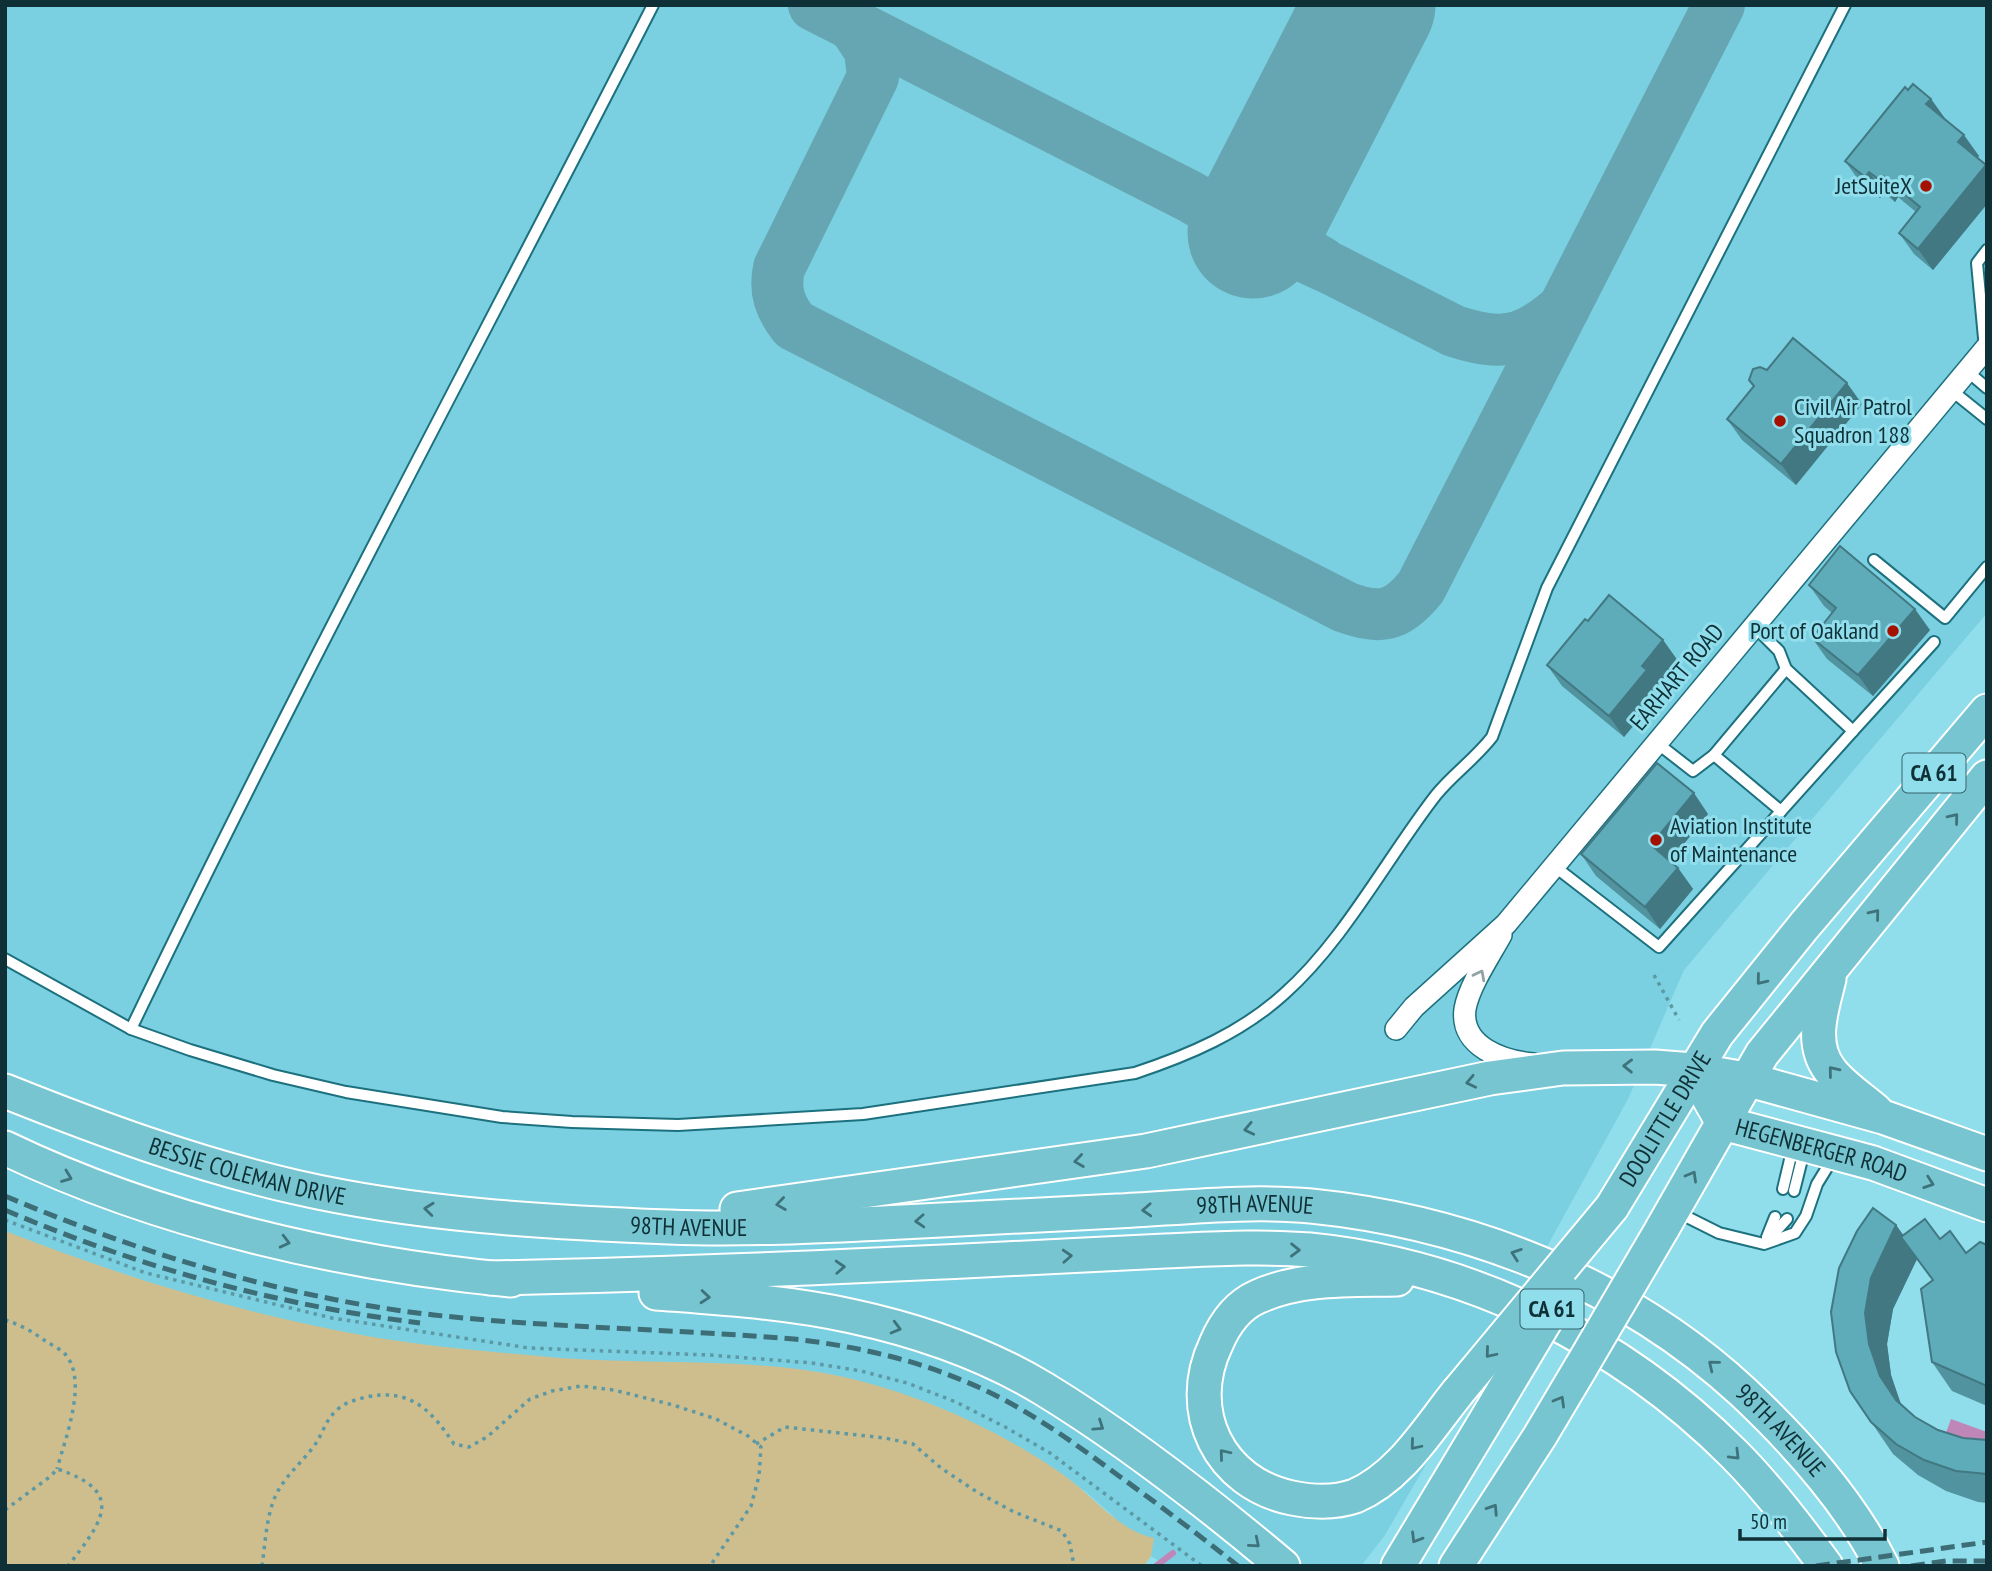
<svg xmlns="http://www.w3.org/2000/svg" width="1992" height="1571" font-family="'PT Sans Narrow',sans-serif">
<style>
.built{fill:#7ad0e1}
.green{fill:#cfbe8d}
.water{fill:#bf87b8}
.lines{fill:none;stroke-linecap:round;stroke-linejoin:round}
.stream{stroke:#bf87b8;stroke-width:6}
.taxiway{stroke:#66a6b2;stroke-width:52}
.runway{stroke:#66a6b2;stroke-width:131}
.lane-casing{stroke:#1d717e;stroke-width:14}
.street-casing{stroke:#1d717e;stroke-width:24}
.primary-casing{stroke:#fff;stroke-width:37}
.path{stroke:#5d99a4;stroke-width:3.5;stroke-dasharray:3.5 5;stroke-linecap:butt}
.lane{stroke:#fff;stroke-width:10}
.street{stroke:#fff;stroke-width:21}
.primary{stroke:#77c5d1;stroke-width:33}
.rail{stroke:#3d6e77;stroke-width:5;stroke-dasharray:14 7;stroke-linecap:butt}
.primary-bridge-casing{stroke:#fff;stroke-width:37;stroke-linecap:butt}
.primary-bridge{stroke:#77c5d1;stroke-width:33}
.wall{fill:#51939f}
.shaded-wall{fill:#427882}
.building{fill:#5eabb9;stroke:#427882;stroke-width:2}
.oneway{stroke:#3e737c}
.oneway2{stroke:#93a2a5}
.poi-dot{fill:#a51100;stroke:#90ddec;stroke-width:2.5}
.labels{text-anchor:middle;stroke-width:6;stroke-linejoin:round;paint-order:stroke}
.shield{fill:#90ddec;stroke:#36646d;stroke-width:2}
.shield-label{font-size:23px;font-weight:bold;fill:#0f3036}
.poi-label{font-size:24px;fill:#0f3036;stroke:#90ddec;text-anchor:end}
.street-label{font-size:24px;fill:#0f3036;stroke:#90ddec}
</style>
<rect width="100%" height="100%" fill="#90ddec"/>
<path class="built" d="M5 5H1987V613L1684 970 1628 1099 1457 1411 1385 1535 1361 1566H1168L1151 1556 1111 1514 1085 1491 1040 1463 602 1364 348 1337 222 1309 5 1236Z"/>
<path class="green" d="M5 1231C123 1277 242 1314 367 1336 430 1347 495 1352 560 1358 654 1365 751 1357 844 1377 922 1395 1000 1430 1065 1476 1093 1496 1119 1531 1154 1538L1151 1556 1144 1566H5Z"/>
<path class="water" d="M1951 1419 1987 1432V1457L1943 1441Z"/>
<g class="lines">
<path class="stream" d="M1156 1566 1173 1553"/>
<g class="taxiway">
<path d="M814 5 1189 196 1253 233 1334 270 1454 331C1503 347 1525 342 1564 308"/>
<path d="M854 26 870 50 873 77 779 268C774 291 780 307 794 325L1345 607C1380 620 1397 617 1421 587L1719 5"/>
<path d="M1292 157C1288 184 1274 227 1298 248 1305 254 1315 258 1322 263"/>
</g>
<path class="runway" d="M1253 233 1370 5"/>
<defs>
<g id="lane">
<path d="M1985 349 1977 263 1987 250"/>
<path d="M1967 371 1987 388"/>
<path d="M1951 390 1987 419"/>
<path d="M1874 560 1945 618 1987 567"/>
<path d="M1754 626 1779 651 1786 669 1853 731 1934 642"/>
<path d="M1657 743 1693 771 1714 755"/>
<path d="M1781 811 1714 755 1786 669"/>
<path d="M1554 866 1659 947 1853 731"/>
<path d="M5 959 131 1029 190 1050 273 1075 346 1092 502 1117 572 1122 678 1125 863 1114 1135 1073C1189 1055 1241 1033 1284 994 1344 941 1387 858 1436 795 1453 774 1475 759 1492 737L1547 588 1845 5"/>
<path d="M131 1029C296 684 479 346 653 5"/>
<path d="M1783 1189 1793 1147"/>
<path d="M1794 1191 1805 1147"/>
<path d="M1677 1212 1719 1233 1764 1244 1795 1233 1806 1216 1817 1184 1833 1158"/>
<path d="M1767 1237 1775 1217"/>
<path d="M1766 1242 1787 1219"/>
</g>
<g id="street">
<path d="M1501 935C1490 955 1469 986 1465 1009 1460 1047 1503 1061 1533 1064"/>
<path d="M1396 1029 1414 1007 1506 924 1987 347"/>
</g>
<g id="primary">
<path d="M1829 979C1822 1008 1809 1043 1830 1070 1840 1084 1862 1099 1876 1111"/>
<path id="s1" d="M1693 1070 1723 1123 1873 1163 1987 1205"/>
<path id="s2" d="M5 1091C100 1129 195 1164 295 1187 417 1215 545 1222 669 1227 741 1230 812 1226 883 1223 961 1219 1039 1215 1117 1211 1179 1208 1249 1200 1311 1206 1469 1222 1625 1283 1743 1392 1796 1442 1849 1500 1882 1566"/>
<path d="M5 1148C159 1222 342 1264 511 1280"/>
<path id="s3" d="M1612 1207 1717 1034 1804 926 1987 711"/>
<path d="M737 1209 1146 1151 1490 1078 1563 1068 1655 1067 1693 1070 1746 1079 1883 1117 1987 1154"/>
<path d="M1662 1229 1762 1054 1987 777"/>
<path d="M490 1278C655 1275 819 1268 984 1260 1044 1257 1105 1254 1165 1251 1213 1249 1262 1246 1310 1250 1471 1266 1620 1340 1734 1454 1768 1488 1797 1526 1826 1566"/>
<path d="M1397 1279C1350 1280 1301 1277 1257 1297 1237 1306 1224 1325 1216 1344 1184 1411 1219 1483 1292 1498 1312 1502 1335 1503 1355 1496 1400 1477 1428 1429 1458 1392"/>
<path d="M656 1293C721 1298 787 1302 851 1316 916 1330 986 1354 1044 1389 1129 1441 1207 1502 1283 1566"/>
<path d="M1398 1566 1492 1410"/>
<path d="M1456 1566 1540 1436 1581 1367"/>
</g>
</defs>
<use href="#lane" class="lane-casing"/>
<use href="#street" class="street-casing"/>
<use href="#primary" class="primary-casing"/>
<g class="path">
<path d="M1654 975 1679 1020"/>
<path d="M5 1220 146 1273 332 1318 529 1348 709 1355 812 1363 861 1371 907 1383 956 1402 1007 1428 1050 1453 1202 1566"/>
<path d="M5 1320C19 1324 33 1332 44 1340 50 1344 58 1348 63 1352 90 1377 65 1439 57 1469"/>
<path d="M756 1444 785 1427 885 1438 913 1444 941 1468 977 1492 1014 1512 1062 1531 1070 1544 1074 1566"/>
<path d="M5 1510 51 1476 57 1469C128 1492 101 1523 68 1566"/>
<path d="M262 1566C265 1545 266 1522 273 1502 281 1479 300 1465 314 1446 323 1434 325 1420 337 1410 345 1402 356 1400 366 1397 411 1388 431 1410 454 1444L469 1447 487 1437 530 1399 552 1391 581 1386 614 1390 673 1405 716 1419 748 1436 761 1447 759 1476 751 1506 710 1566"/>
</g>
<use href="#lane" class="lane"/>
<use href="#street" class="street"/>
<use href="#primary" class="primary"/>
<g class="rail">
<path d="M5 1196C142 1254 286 1298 434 1315 553 1328 674 1329 794 1339 853 1346 910 1358 964 1381 1021 1404 1070 1440 1119 1476 1159 1505 1199 1535 1238 1566"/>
<path d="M5 1210C138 1267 276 1305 420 1323"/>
<path d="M1816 1566 1987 1542"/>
<path d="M1911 1566 1946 1561H1987"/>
</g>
<defs>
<g id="primary-bridge">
<path d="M1581 1367 1662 1229"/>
<path d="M1458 1392 1612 1207"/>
<path d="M1492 1410 1563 1291"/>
</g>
</defs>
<use href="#primary-bridge" class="primary-bridge-casing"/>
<use href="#primary-bridge" class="primary-bridge"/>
</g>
<g class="wall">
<path d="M1908 90 1931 99 1946 120 1979 156 1977 158 1987 166V204L1933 270 1914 254 1899 233 1916 212 1898 197 1895 202 1884 193 1880 198 1860 182 1845 161Z"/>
<path d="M1767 370 1862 404 1796 485 1742 440 1727 419Z"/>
<path d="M1809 585 1930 630 1873 696 1827 659 1812 638 1832 613 1824 606Z"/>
<path d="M1588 621 1663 640 1678 661 1658 685 1662 691 1624 737 1562 686 1547 665Z"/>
<path d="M1708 814 1670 861 1678 868 1693 889 1660 929 1596 876 1581 854Z"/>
<path d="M1896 1225 1904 1236 1940 1239 1966 1253 1987 1245V1406L1952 1391 1932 1362V1280L1917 1259 1893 1309 1887 1344 1891 1375 1900 1404 1915 1417 1938 1430 1963 1438 1987 1440V1503L1978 1502 1946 1491 1918 1475 1893 1454 1850 1391Z"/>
</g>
<g class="shaded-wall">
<path d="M1931 99 1946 120 1926 104Z"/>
<path d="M1964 135 1979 156 1973 163 1958 142Z"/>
<path d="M1986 165 1987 204 1933 270 1918 249Z"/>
<path d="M1869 172 1884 193 1880 198 1865 177Z"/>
<path d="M1883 176 1898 197 1895 202 1880 180Z"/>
<path d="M1847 383 1862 404 1796 485 1781 464Z"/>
<path d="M1915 609 1930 630 1873 696 1858 675Z"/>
<path d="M1663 640 1678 661 1658 685 1662 691 1624 737 1609 716 1642 666Z"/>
<path d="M1694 793 1708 814 1666 866 1651 845Z"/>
<path d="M1678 868 1693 889 1660 929 1645 907Z"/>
<path d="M1896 1225 1918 1256 1901 1237 1917 1259 1893 1309 1887 1344 1891 1375 1902 1407 1880 1376 1869 1344 1865 1313 1871 1278Z"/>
</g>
<g class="building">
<path d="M1913 84 1931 99 1926 104 1964 135 1958 142 1986 165 1918 249 1899 233 1920 207 1883 176 1880 180 1869 172 1865 177 1845 161 1905 87 1908 90Z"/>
<path d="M1793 338 1847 383 1781 464 1727 419 1754 386 1749 380 1753 369 1760 367 1767 370Z"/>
<path d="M1840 546 1915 609 1858 675 1812 638 1836 608 1809 585Z"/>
<path d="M1609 595 1663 640 1642 666 1647 670 1609 716 1547 665 1585 619 1588 621Z"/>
<path d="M1657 763 1694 793 1651 845 1678 868 1645 907 1581 854Z"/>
<path d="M1873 1208 1896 1225 1871 1278 1865 1313 1869 1344 1880 1376 1896 1400 1915 1417 1938 1430 1963 1438 1987 1440V1474L1956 1471 1924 1460 1896 1444 1871 1422 1850 1391 1836 1352 1831 1312 1839 1268 1857 1231Z"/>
<path d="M1925 1219 1940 1239 1950 1231 1966 1253 1980 1242 1987 1245V1386L1932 1362 1921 1289 1933 1280 1901 1237Z"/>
</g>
<defs><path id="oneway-chevron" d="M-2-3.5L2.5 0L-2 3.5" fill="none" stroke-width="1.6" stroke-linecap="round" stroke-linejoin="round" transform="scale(1.75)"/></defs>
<g class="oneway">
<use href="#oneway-chevron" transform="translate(1954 818) rotate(-51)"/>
<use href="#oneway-chevron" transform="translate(1875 914) rotate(-51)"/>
<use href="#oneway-chevron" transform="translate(1761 980) rotate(129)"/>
<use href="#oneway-chevron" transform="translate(1628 1066) rotate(-179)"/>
<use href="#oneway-chevron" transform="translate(1833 1071) rotate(-129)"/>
<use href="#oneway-chevron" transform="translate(1471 1082) rotate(168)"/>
<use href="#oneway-chevron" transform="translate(1249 1129) rotate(168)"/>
<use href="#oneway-chevron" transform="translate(1079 1161) rotate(172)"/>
<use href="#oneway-chevron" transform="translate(1692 1176) rotate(-60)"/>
<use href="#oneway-chevron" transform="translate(67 1177) rotate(21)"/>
<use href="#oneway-chevron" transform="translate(1929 1183) rotate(19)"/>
<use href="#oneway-chevron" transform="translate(781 1204) rotate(172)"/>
<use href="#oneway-chevron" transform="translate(429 1209) rotate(-174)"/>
<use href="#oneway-chevron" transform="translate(1147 1210) rotate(177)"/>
<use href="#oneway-chevron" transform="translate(920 1221) rotate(177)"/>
<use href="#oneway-chevron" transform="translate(285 1242) rotate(14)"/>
<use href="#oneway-chevron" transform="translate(1295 1250) rotate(1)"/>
<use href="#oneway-chevron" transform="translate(1516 1254) rotate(-161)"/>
<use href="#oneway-chevron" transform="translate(1067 1256) rotate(-3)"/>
<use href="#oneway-chevron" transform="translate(840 1267) rotate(-3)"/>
<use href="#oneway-chevron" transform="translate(705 1297) rotate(5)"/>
<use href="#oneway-chevron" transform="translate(896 1328) rotate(15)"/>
<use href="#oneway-chevron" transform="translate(1490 1353) rotate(130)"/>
<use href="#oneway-chevron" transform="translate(1713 1365) rotate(-141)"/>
<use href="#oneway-chevron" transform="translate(1560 1401) rotate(-60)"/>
<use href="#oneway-chevron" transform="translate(1099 1426) rotate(34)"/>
<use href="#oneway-chevron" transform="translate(1415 1445) rotate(130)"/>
<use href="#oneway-chevron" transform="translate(1224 1454) rotate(-130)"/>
<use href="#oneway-chevron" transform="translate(1735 1455) rotate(45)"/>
<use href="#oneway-chevron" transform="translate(1493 1509) rotate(-57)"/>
<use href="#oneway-chevron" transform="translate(1416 1538) rotate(121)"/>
<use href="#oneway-chevron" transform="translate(1255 1543) rotate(40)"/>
</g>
<use class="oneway2" href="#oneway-chevron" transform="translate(1480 975) rotate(-63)"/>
<g class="poi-dot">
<circle cx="1926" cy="186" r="7"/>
<circle cx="1780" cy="421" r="7"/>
<circle cx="1893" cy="631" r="7"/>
<circle cx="1656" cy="840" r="7"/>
</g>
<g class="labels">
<g class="shield">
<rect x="1902.5" y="753.5" width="63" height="39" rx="5"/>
<rect x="1520.5" y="1289.5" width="63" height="39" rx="5"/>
</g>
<g class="shield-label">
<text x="1934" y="781">CA 61</text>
<text x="1552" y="1317">CA 61</text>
</g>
<g class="poi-label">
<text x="1912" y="194">JetSuiteX</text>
<text x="1794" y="415" text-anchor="start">Civil Air Patrol<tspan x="1794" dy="28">Squadron 188</tspan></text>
<text x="1879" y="639">Port of Oakland</text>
<text x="1670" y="834" text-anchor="start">Aviation Institute<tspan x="1670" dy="28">of Maintenance</tspan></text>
</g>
<g class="street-label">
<text transform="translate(1677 677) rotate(-50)" y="8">EARHART ROAD</text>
<text dy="8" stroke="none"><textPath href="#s3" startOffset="103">DOOLITTLE DRIVE</textPath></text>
<text dy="8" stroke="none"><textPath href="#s1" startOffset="163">HEGENBERGER ROAD</textPath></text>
<text dy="8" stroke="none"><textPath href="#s2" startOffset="256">BESSIE COLEMAN DRIVE</textPath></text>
<text dy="8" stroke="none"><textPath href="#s2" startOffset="1269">98TH AVENUE</textPath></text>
<text dy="8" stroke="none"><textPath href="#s2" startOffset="702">98TH AVENUE</textPath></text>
<text dy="8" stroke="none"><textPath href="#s2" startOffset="1857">98TH AVENUE</textPath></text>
</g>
</g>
<rect width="1992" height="1571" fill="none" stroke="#0f3036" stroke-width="14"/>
<path d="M1740 1529v10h145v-10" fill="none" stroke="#0f3036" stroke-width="3.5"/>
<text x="1750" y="1529" font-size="21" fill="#0f3036" stroke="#90ddec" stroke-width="5" paint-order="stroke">50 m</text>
</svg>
